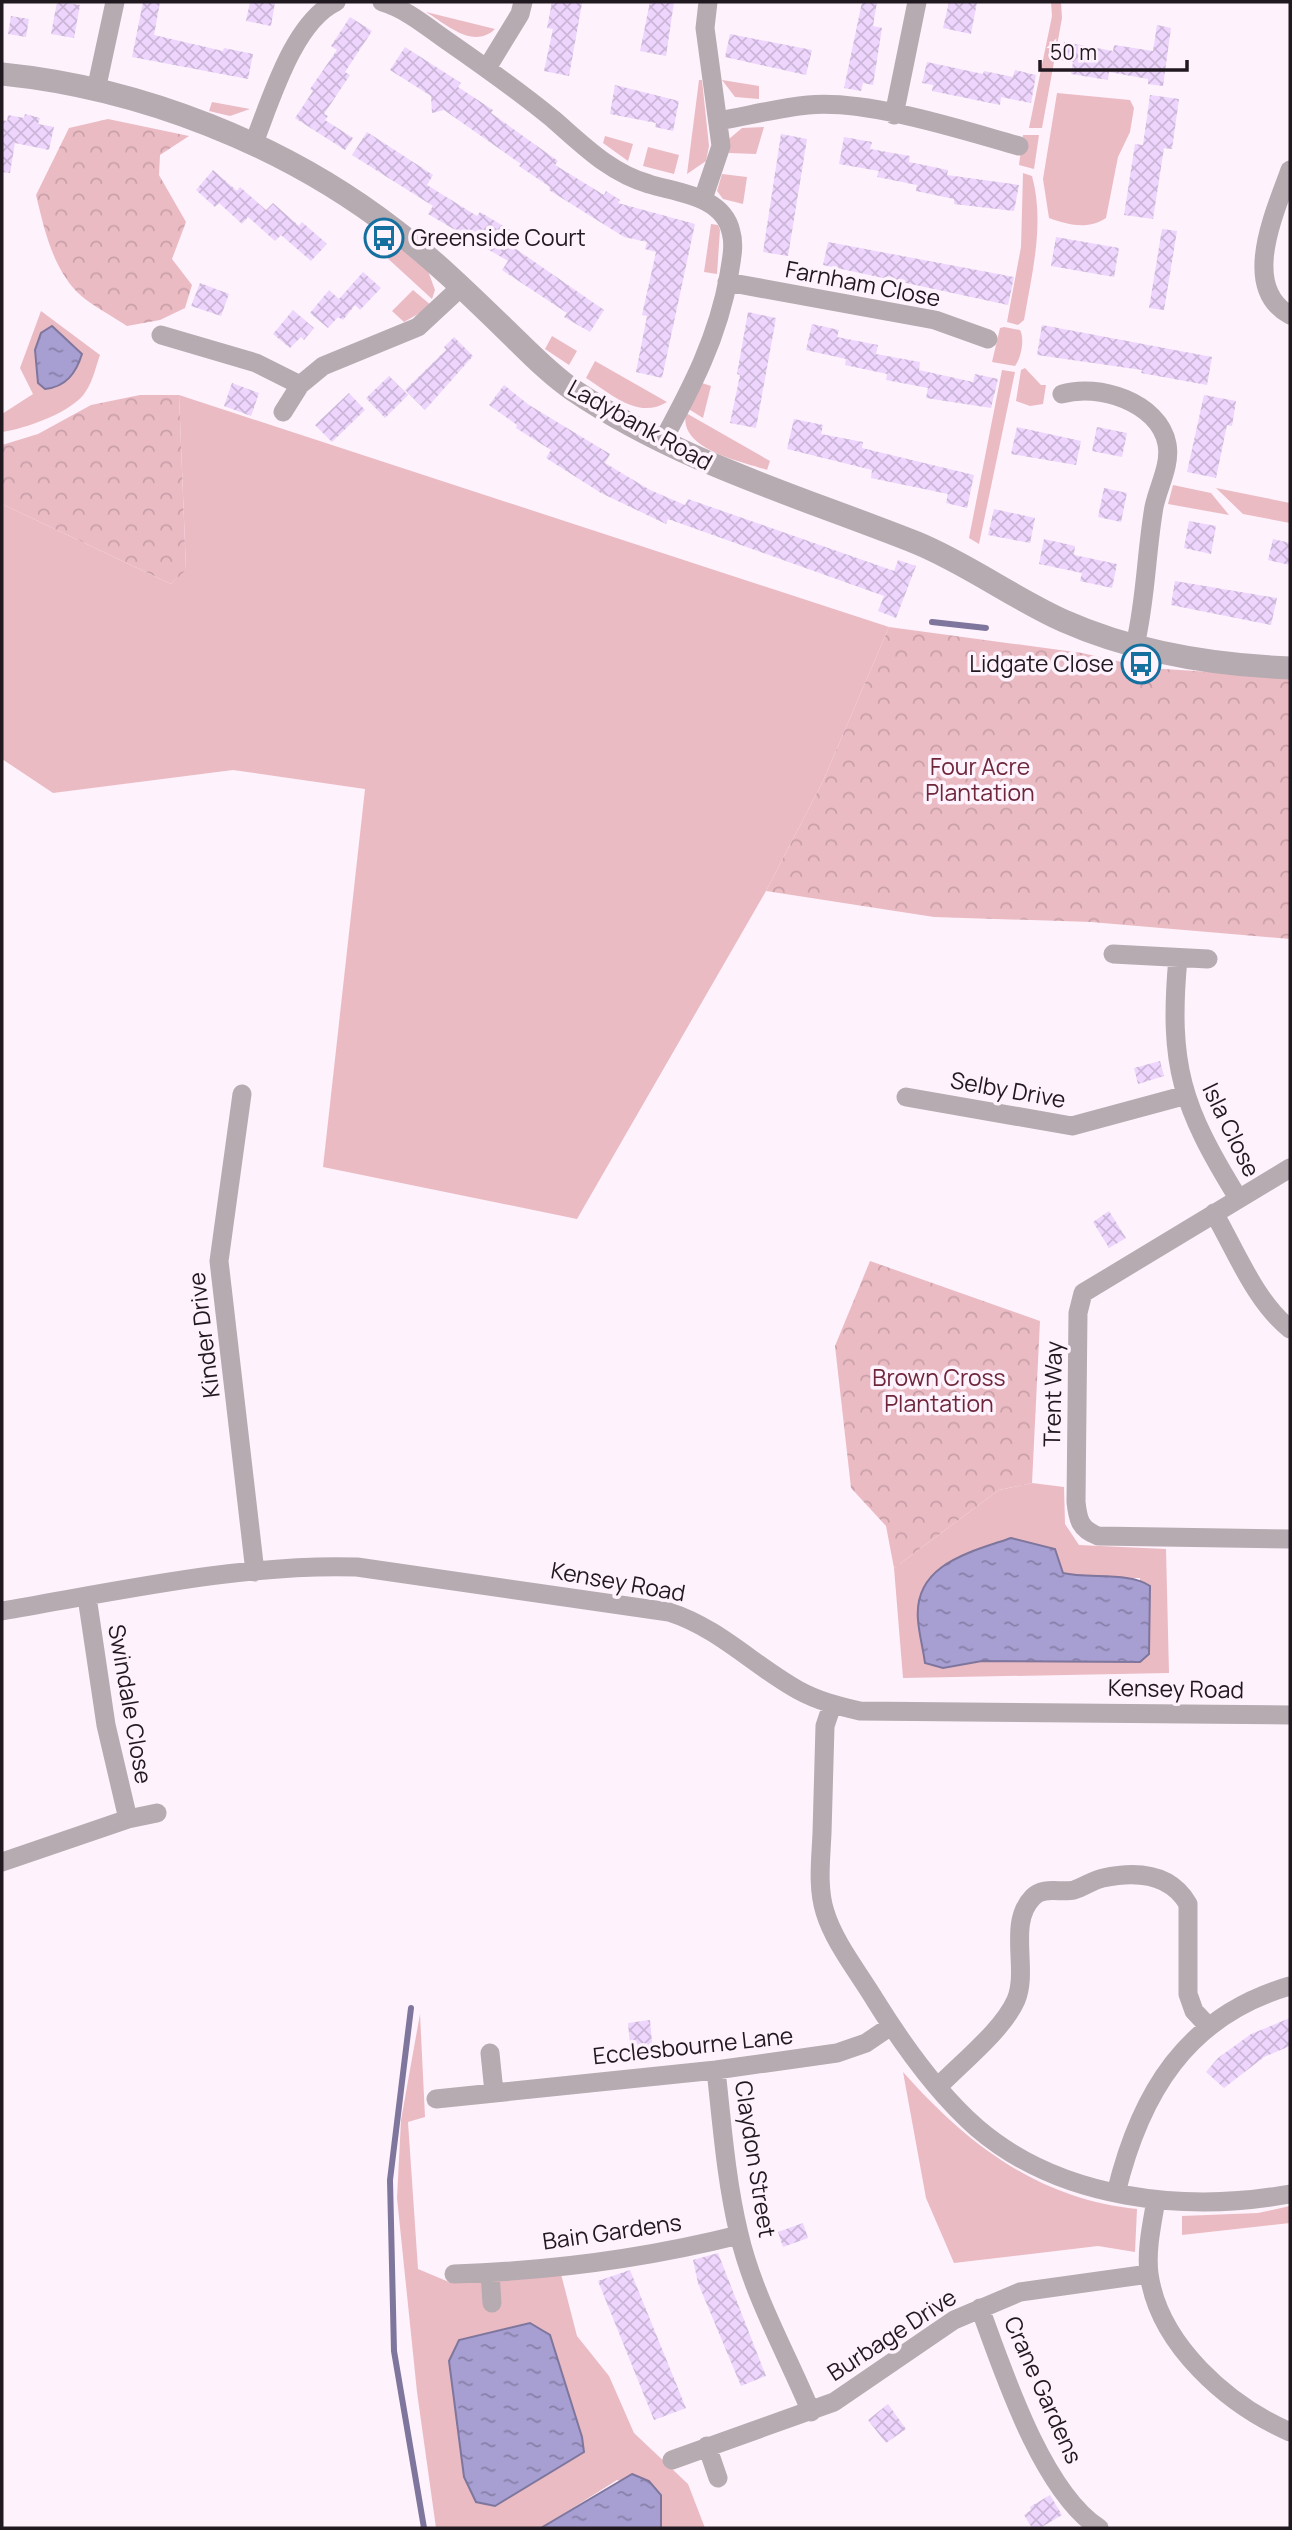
<svg xmlns="http://www.w3.org/2000/svg" width="1292" height="2530" font-family="Manrope,sans-serif">
<defs>
<pattern id="forest-crowns" width="20" height="18" patternUnits="userSpaceOnUse" patternTransform="scale(1.75)"><rect width="20" height="18" fill="#ebbbc4"/><path d="M2 6a3 3 0 1 1 6 0M12 15a3 3 0 1 1 6 0" fill="none" stroke="#c9a0a8"/></pattern>
<pattern id="water-ripples" width="26" height="14" patternUnits="userSpaceOnUse" patternTransform="scale(1.75)"><rect width="26" height="14" fill="#a79ed1"/><path d="M2 4q2-2 4 0t4 0M15 11q2-2 4 0t4 0" fill="none" stroke="#8880a9"/></pattern>
<pattern id="building-cross-hatch" width="8" height="8" patternUnits="userSpaceOnUse" patternTransform="scale(1.75)"><rect width="8" height="8" fill="#edd5fd"/><path d="M0 0l8 8M0 8l8-8" fill="none" stroke="#cbb6d8"/></pattern>
</defs>
<rect width="100%" height="100%" fill="#fef2fc"/>
<path fill="#ebbbc4" fill-rule="evenodd" d="M 1051,2 L 1061,2 L 1062,18 L 1042,128 L 1029,128 L 1052,16 Z
M 426,12 L 495,29 C 473,50 446,24 426,12 Z
M 699,80 L 702,80 L 709,146 L 706,161 L 687,174 Z
M 722,80 L 759,86 L 759,99 L 735,97 Z
M 1057,93 L 1130,100 L 1134,108 L 1130,132 L 1118,157 L 1106,218 C 1089,230 1068,225 1049,218 L 1043,179 Z
M 212,102 L 250,109 L 230,116 L 209,111 Z
M 764,127 L 756,154 L 729,153 L 729,139 L 742,128 Z
M 1023,135 L 1039,135 L 1034,169 L 1019,165 Z
M 605,136 L 633,144 L 628,161 L 603,143 Z
M 648,147 L 679,155 L 674,174 L 643,166 Z
M 1023,173 L 1032,176 C 1045,223 1032,273 1024,320 L 1018,325 L 1007,322 L 1021,247 Z
M 722,174 L 747,177 L 743,204 L 723,199 L 717,191 Z
M 711,224 L 718,225 L 720,230 L 717,274 L 704,272 Z
M 384,231 L 428,271 L 435,290 L 432,299 L 372,244 Z
M 413,290 L 432,306 L 404,322 L 392,311 Z
M 41,311 L 100,355 C 96,366 93,381 86,391 C 74,412 24,429 2,432 L 2,414 L 33,394 L 20,368 Z
M 1004,327 L 1020,330 C 1025,339 1021,358 1015,366 L 992,362 L 1000,328 Z
M 552,336 L 577,351 L 569,365 L 545,349 Z
M 595,361 L 667,402 C 638,420 611,394 586,378 Z
M 1025,368 L 1041,385 L 1046,385 L 1043,404 L 1030,406 L 1016,401 L 1021,370 Z
M 1002,370 L 1015,372 L 979,544 L 969,538 Z
M 699,382 L 711,386 L 703,418 L 687,408 Z
M 179,395 L 889,627 L 823,781 L 766,891 L 577,1219 L 323,1167 L 365,789 L 233,770 L 53,793 L 2,759 L 2,504 L 171,584 L 186,569 Z
M 686,413 L 770,461 L 767,470 C 742,461 678,450 686,413 Z
M 1173,485 L 1211,493 L 1229,515 L 1168,504 Z
M 1216,488 L 1290,503 L 1290,523 L 1243,514 Z
M 1032,1483 L 1064,1487 L 1065,1524 L 1079,1545 L 1166,1549 L 1169,1673 L 903,1678 L 894,1568 L 999,1490 ZM 1063,1573 L 1083,1578 L 1140,1578 L 1140,1662 L 982,1661 L 943,1668 L 922,1637 L 918,1618 Z
M 420,2014 L 425,2117 L 408,2122 L 418,2269 L 449,2282 L 561,2274 L 577,2336 L 609,2376 L 634,2433 L 688,2484 L 705,2528 L 661,2528 L 661,2495 L 617,2480 L 541,2528 L 436,2528 L 417,2392 L 397,2198 L 401,2120 Z
M 903,2072 C 967,2144 1038,2199 1137,2209 L 1135,2252 L 1098,2246 L 954,2263 L 926,2198 Z
M 1290,2206 L 1290,2223 L 1182,2235 L 1182,2216 L 1258,2213 Z"/>
<path fill="url(#forest-crowns)" d="M 108,119 L 189,136 L 160,155 L 159,175 L 186,222 L 172,259 L 192,285 L 185,308 L 160,320 L 127,326 C 111,315 90,305 77,292 C 52,266 44,228 36,195 L 69,128 Z
M 140,395 L 179,395 L 186,570 L 171,584 L 2,504 L 2,445 L 38,434 L 91,405 Z
M 889,627 L 1082,653 L 1148,668 L 1290,677 L 1290,939 L 1091,922 L 934,917 L 766,891 L 823,781 Z
M 870,1261 L 1040,1321 L 1032,1483 L 999,1490 L 894,1568 L 886,1526 L 851,1488 L 835,1346 Z"/>
<path fill="url(#water-ripples)" stroke="#7e769c" stroke-width="2" d="M 52,326 L 82,354 C 76,373 66,387 45,389 L 38,383 L 35,350 L 41,333 Z
M 1011,1538 L 1055,1549 L 1063,1573 C 1089,1579 1130,1572 1150,1586 L 1149,1654 L 1140,1662 L 982,1661 L 943,1668 L 925,1663 C 923,1648 919,1634 918,1620 C 913,1564 971,1552 1011,1538 Z
M 530,2323 L 550,2335 L 582,2437 L 584,2452 L 495,2506 L 476,2502 L 464,2477 L 449,2361 L 459,2340 Z
M 632,2474 L 649,2481 L 661,2495 L 661,2528 L 541,2528 Z"/>
<g fill="none" stroke-linecap="round" stroke-linejoin="round">
<path stroke="#7e769c" stroke-width="6" d="M 932,622 L 986,628
M 411,2008 L 390,2180 L 394,2351 L 424,2528"/>
</g>
<path fill="url(#building-cross-hatch)" d="M 57,2 L 80,5 L 74,38 L 51,34 Z
M 143,2 L 160,2 L 154,35 L 223,51 L 224,48 L 253,54 L 248,79 L 132,57 Z
M 250,2 L 275,2 L 271,26 L 246,21 Z
M 552,2 L 582,3 L 569,76 L 544,71 L 553,29 L 547,28 Z
M 650,2 L 674,2 L 666,56 L 640,51 Z
M 862,2 L 877,2 L 873,26 L 882,28 L 873,85 L 863,83 L 861,91 L 844,88 Z
M 949,2 L 977,2 L 971,34 L 943,28 Z
M 11,16 L 29,19 L 26,37 L 8,34 Z
M 350,17 L 372,31 L 345,72 L 350,75 L 324,114 L 328,116 L 325,120 L 353,138 L 345,150 L 295,118 L 313,91 L 310,89 L 337,50 L 331,46 Z
M 1157,25 L 1171,28 L 1163,86 L 1148,84 L 1148,79 L 1109,72 L 1108,80 L 1071,74 L 1073,62 L 1061,60 L 1064,42 L 1113,51 L 1114,45 L 1153,51 Z
M 730,34 L 812,50 L 806,75 L 725,57 Z
M 405,47 L 461,83 L 458,87 L 493,110 L 491,113 L 558,161 L 555,165 L 604,195 L 606,191 L 620,200 L 618,203 L 695,224 L 662,378 L 636,372 L 647,316 L 642,315 L 656,252 L 645,249 L 647,242 L 624,237 L 549,190 L 550,187 L 519,166 L 521,164 L 444,110 L 432,113 L 431,96 L 390,70 Z
M 927,62 L 983,74 L 984,71 L 1013,77 L 1015,70 L 1036,75 L 1031,103 L 1001,97 L 1000,105 L 932,91 L 933,85 L 922,83 Z
M 615,85 L 679,101 L 673,131 L 655,127 L 656,123 L 610,114 Z
M 1150,95 L 1179,99 L 1172,149 L 1164,148 L 1153,219 L 1124,215 L 1135,144 L 1143,145 Z
M 25,114 L 40,118 L 38,124 L 54,127 L 49,150 L 15,143 L 10,173 L 2,172 L 2,120 L 7,121 L 8,115 L 24,118 Z
M 367,132 L 433,175 L 427,185 L 477,216 L 480,212 L 510,230 L 503,240 L 604,310 L 590,332 L 564,317 L 567,313 L 502,270 L 508,261 L 428,214 L 433,206 L 352,155 Z
M 781,134 L 807,139 L 788,256 L 763,252 Z
M 844,137 L 872,142 L 870,149 L 910,156 L 909,162 L 948,170 L 947,175 L 1019,185 L 1014,211 L 954,204 L 954,199 L 916,191 L 917,185 L 877,177 L 879,171 L 839,164 Z
M 213,170 L 237,191 L 240,187 L 266,210 L 273,203 L 299,226 L 302,222 L 327,244 L 311,261 L 281,235 L 275,241 L 248,217 L 242,224 L 219,203 L 215,207 L 196,190 Z
M 1162,229 L 1177,231 L 1164,310 L 1149,308 Z
M 1056,237 L 1119,248 L 1114,277 L 1051,266 Z
M 828,242 L 1014,277 L 1008,305 L 823,265 Z
M 363,272 L 381,288 L 360,310 L 355,305 L 343,320 L 338,317 L 328,328 L 310,313 L 329,290 L 339,299 Z
M 200,283 L 229,294 L 221,316 L 191,306 Z
M 293,310 L 314,328 L 304,340 L 301,337 L 290,348 L 273,334 Z
M 748,312 L 776,318 L 756,428 L 730,423 L 740,375 L 737,374 Z
M 812,324 L 839,330 L 837,337 L 878,345 L 876,354 L 920,362 L 919,370 L 973,382 L 975,374 L 998,379 L 991,408 L 926,398 L 928,388 L 886,380 L 887,374 L 845,365 L 846,359 L 806,350 Z
M 1042,325 L 1212,357 L 1207,385 L 1141,373 L 1142,370 L 1037,355 Z
M 454,337 L 473,356 L 425,410 L 405,390 L 446,350 L 444,347 Z
M 389,376 L 408,395 L 385,418 L 366,398 Z
M 232,383 L 259,393 L 251,416 L 224,406 Z
M 504,385 L 529,405 L 610,454 L 605,463 L 650,490 L 685,505 L 688,499 L 894,571 L 898,560 L 916,566 L 896,618 L 878,611 L 884,596 L 668,519 L 666,524 L 601,493 L 546,458 L 551,450 L 516,428 L 517,425 L 489,405 Z
M 349,393 L 365,410 L 332,442 L 315,425 Z
M 1204,395 L 1236,401 L 1232,426 L 1227,425 L 1216,478 L 1187,472 Z
M 794,419 L 823,425 L 821,434 L 863,442 L 862,448 L 974,475 L 967,508 L 946,503 L 948,494 L 871,478 L 872,470 L 787,449 Z
M 1017,427 L 1081,441 L 1076,465 L 1011,454 Z
M 1097,427 L 1127,433 L 1122,457 L 1092,451 Z
M 1104,488 L 1127,493 L 1121,522 L 1098,517 Z
M 994,509 L 1035,518 L 1030,543 L 988,535 Z
M 1189,521 L 1216,526 L 1211,554 L 1184,548 Z
M 1044,539 L 1075,546 L 1074,555 L 1117,564 L 1112,588 L 1080,581 L 1082,573 L 1039,564 Z
M 1273,539 L 1290,543 L 1290,565 L 1268,560 Z
M 1175,581 L 1277,598 L 1271,625 L 1171,605 Z
M 1160,1061 L 1164,1076 L 1138,1084 L 1134,1068 Z
M 1109,1211 L 1126,1238 L 1109,1248 L 1093,1222 Z
M 1290,2018 L 1290,2046 L 1264,2057 L 1224,2088 L 1206,2072 L 1218,2058 L 1251,2034 Z
M 650,2020 L 653,2054 L 631,2056 L 628,2023 Z
M 803,2223 L 808,2238 L 783,2247 L 778,2232 Z
M 718,2253 L 766,2376 L 741,2386 L 698,2283 L 693,2260 Z
M 630,2270 L 686,2408 L 654,2420 L 598,2281 Z
M 888,2404 L 906,2429 L 886,2443 L 868,2420 Z
M 1050,2495 L 1062,2515 L 1040,2528 L 1032,2528 L 1024,2515 L 1031,2510 L 1030,2507 Z"/>
<g fill="none" stroke-linecap="round" stroke-linejoin="round">
<path stroke="#b6abb0" stroke-width="19" d="M 382,2 C 406,9 426,26 446,40 C 482,65 519,91 553,119 C 583,145 610,173 649,184 C 678,193 723,196 731,232 C 735,246 731,261 729,275 C 718,337 692,387 662,442
M 487,68 L 520,14 L 523,2
M 96,90 L 115,2
M 894,115 L 917,2
M 718,121 C 747,116 778,108 808,105 C 867,99 962,130 1019,146
M 253,145 C 270,103 293,22 336,2
M 1290,170 C 1276,210 1239,287 1290,315
M 703,199 L 721,146 L 705,28 L 708,2
M 727,282 L 935,320 L 988,339
M 161,335 L 256,363 L 300,385 L 323,366 L 418,327 L 461,287
M 1062,394 C 1098,383 1159,402 1167,444 C 1171,465 1158,487 1154,507 C 1146,553 1146,600 1135,645
M 283,412 L 300,385
M 1113,954 L 1208,959
M 1178,958 C 1168,1066 1182,1107 1238,1198
M 242,1094 L 219,1261 L 255,1572
M 906,1097 L 1072,1126 L 1183,1096
M 1290,1168 L 1083,1293 L 1078,1313 L 1076,1502 C 1078,1520 1080,1529 1098,1536 L 1290,1539
M 1214,1213 C 1236,1251 1255,1301 1290,1329
M 87,1597 L 106,1725 L 128,1819
M 2,1611 C 114,1592 244,1563 357,1567 L 669,1612 C 719,1628 753,1665 798,1690 C 818,1701 838,1706 860,1711 L 1290,1715
M 832,1705 L 825,1726 C 824,1762 823,1797 822,1833 C 821,1858 817,1887 825,1912 C 834,1942 858,1972 875,2000 C 903,2045 937,2093 977,2128 C 1061,2200 1186,2213 1290,2194
M 2,1862 L 128,1819 L 157,1813
M 490,2053 L 494,2092
M 716,2070 C 722,2124 726,2180 739,2234 C 753,2295 787,2354 811,2412
M 938,2087 C 961,2063 1003,2030 1016,2000 C 1029,1969 1007,1923 1033,1897 C 1043,1886 1061,1893 1074,1890 C 1084,1887 1093,1880 1103,1878 C 1136,1871 1170,1873 1188,1904 L 1188,1994 L 1194,2011 L 1209,2027
M 436,2099 L 716,2070 L 837,2053 L 866,2043 L 891,2026
M 1116,2193 C 1140,2094 1186,2016 1290,1986
M 1156,2200 C 1152,2224 1146,2250 1149,2274 C 1159,2345 1228,2405 1290,2432
M 490,2273 L 492,2303
M 454,2274 C 549,2271 647,2258 739,2235
M 980,2308 C 1003,2371 1042,2491 1099,2528
M 707,2446 L 718,2478
M 672,2460 L 834,2402 L 954,2320 L 1020,2292 L 1149,2274"/>
<path stroke="#b6abb0" stroke-width="23" d="M 2,74 C 141,88 284,144 395,230 C 433,259 469,294 503,327 C 526,349 547,372 573,390 C 679,462 799,496 917,543 C 968,564 1013,598 1064,621 C 1134,652 1215,665 1290,668"/>
</g>
<defs>
<symbol id="bus-ring" viewBox="-11 -11 22 22"><circle r="9.5" fill="#fef2fc" stroke="#156f9f" stroke-width="1.5"/><path d="M-5-6H5V4H4V6H2V4H-2V6H-4V4H-5ZM-3.5-4V0h7V-4ZM-3.5 1.2v1.5H-2V1.2ZM2 1.2v1.5H3.5V1.2Z" fill="#156f9f"/></symbol>
</defs>
<g fill-rule="evenodd">
<use href="#bus-ring" x="362" y="216" width="44" height="44"/>
<use href="#bus-ring" x="1119" y="642" width="44" height="44"/>
</g>
<g text-anchor="middle" stroke-width="7" stroke-linejoin="round" paint-order="stroke">
<g font-size="23" fill="#20191f" stroke="#fef2fc" text-anchor="start">
<text x="411" y="246">Greenside Court</text>
<text x="1114" y="672" text-anchor="end">Lidgate Close</text>
</g>
<g font-size="23" fill="#20191f" stroke="#fef2fc">
<text transform="translate(863 284) rotate(11)" y="8">Farnham Close</text>
<text transform="translate(640 425) rotate(29)" y="8">Ladybank Road</text>
<text transform="translate(1008 1090) rotate(10)" y="8">Selby Drive</text>
<text transform="translate(1231 1130) rotate(64)" y="8">Isla Close</text>
<text transform="translate(204 1335) rotate(-97)" y="8">Kinder Drive</text>
<text transform="translate(1053 1394) rotate(-89)" y="8">Trent Way</text>
<text transform="translate(618 1582) rotate(10)" y="8">Kensey Road</text>
<text transform="translate(1176 1689) rotate(1)" y="8">Kensey Road</text>
<text transform="translate(130 1704) rotate(80)" y="8">Swindale Close</text>
<text transform="translate(693 2046) rotate(-6)" y="8">Ecclesbourne Lane</text>
<text transform="translate(755 2159) rotate(81)" y="8">Claydon Street</text>
<text transform="translate(612 2232) rotate(-8)" y="8">Bain Gardens</text>
<text transform="translate(892 2335) rotate(-33)" y="8">Burbage Drive</text>
<text transform="translate(1043 2390) rotate(66)" y="8">Crane Gardens</text>
</g>
<g font-size="23" fill="#6e263a" stroke="#fef2fc">
<text x="980" y="775">Four Acre<tspan x="980" dy="26">Plantation</tspan></text>
<text x="939" y="1386">Brown Cross<tspan x="939" dy="26">Plantation</tspan></text>
</g>
</g>
<rect width="1292" height="2530" fill="none" stroke="#20191f" stroke-width="7"/>
<path d="M1040 60v10h147v-10" fill="none" stroke="#20191f" stroke-width="3.5"/>
<text x="1050" y="60" font-size="21" fill="#20191f" stroke="#fef2fc" stroke-width="5" paint-order="stroke">50 m</text>
</svg>
